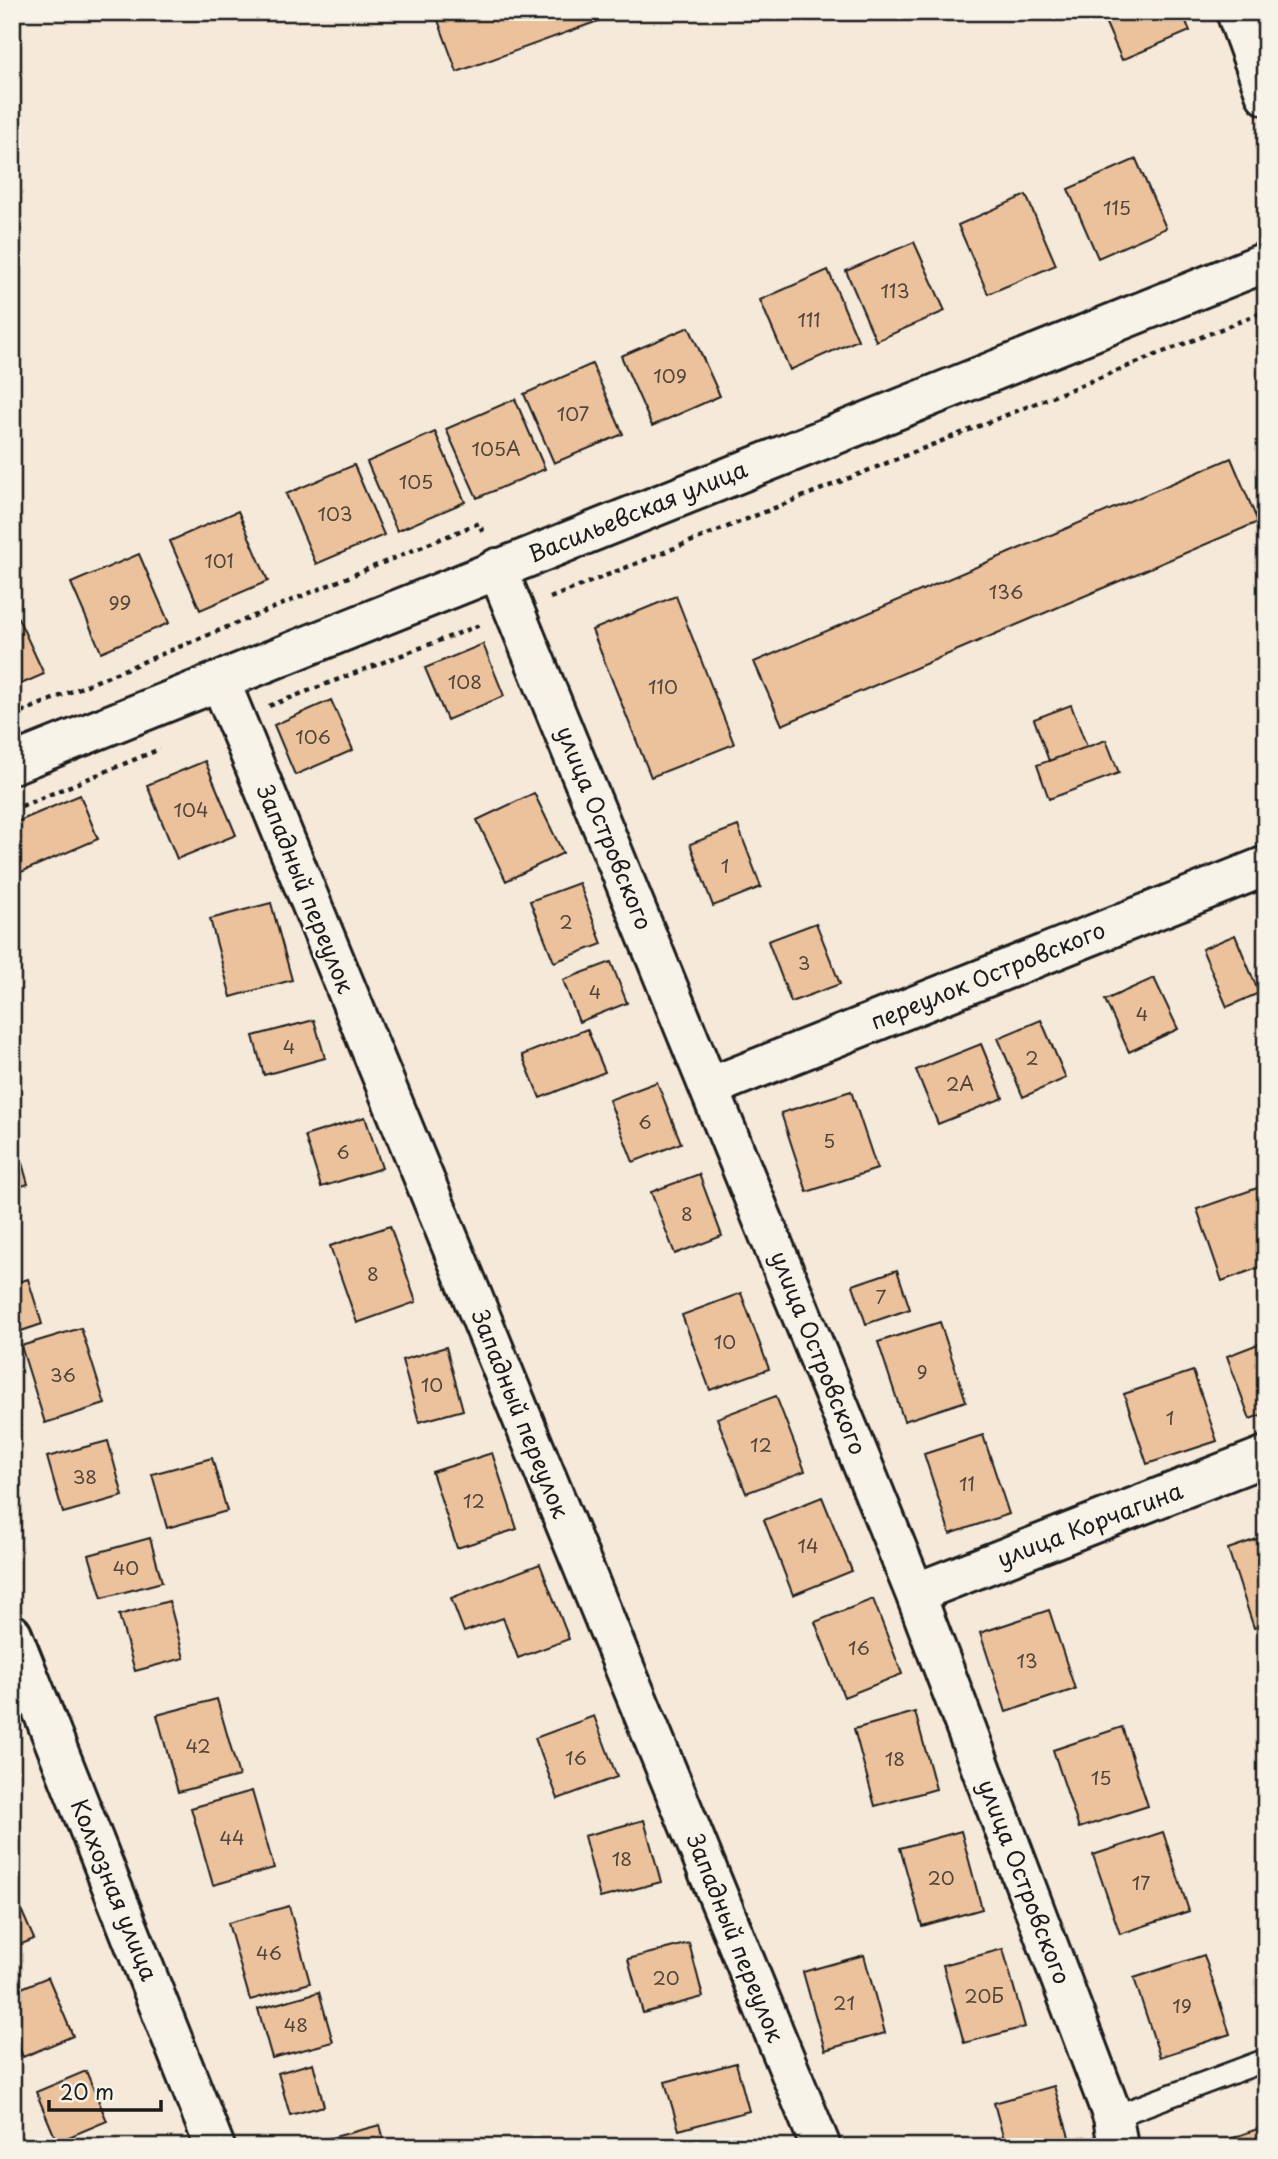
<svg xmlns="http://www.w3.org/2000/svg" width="1278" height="2159" font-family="'Playpen Sans',sans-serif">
<rect width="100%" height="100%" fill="#f5e9d9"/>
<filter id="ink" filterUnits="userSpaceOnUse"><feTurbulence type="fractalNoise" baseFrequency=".0143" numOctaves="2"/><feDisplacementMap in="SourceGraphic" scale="14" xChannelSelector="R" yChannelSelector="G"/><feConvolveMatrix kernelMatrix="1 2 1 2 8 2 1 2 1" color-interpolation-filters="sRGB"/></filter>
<g filter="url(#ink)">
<path fill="#ecc29c" stroke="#1c1c1c" stroke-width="2" d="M 435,12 L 623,12 L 457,72 Z
M 1101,12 L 1182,12 L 1190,31 L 1122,60 Z
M 1136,159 L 1166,228 L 1098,258 L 1068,189 Z
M 1026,195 L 1056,265 L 988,294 L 958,225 Z
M 914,242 L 945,311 L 876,341 L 846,271 Z
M 828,270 L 858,340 L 790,370 L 760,300 Z
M 689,327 L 720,396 L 652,426 L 621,356 Z
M 592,364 L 623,434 L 554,463 L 524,394 Z
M 515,399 L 545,469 L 477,498 L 446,429 Z
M 435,432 L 465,502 L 397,531 L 367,462 Z
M 1231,458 L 1258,522 L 782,725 L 754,662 Z
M 354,465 L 384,535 L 316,564 L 286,494 Z
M 238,511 L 268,581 L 200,610 L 170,541 Z
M 139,554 L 169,623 L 101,652 L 71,583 Z
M 676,596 L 734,744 L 651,777 L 592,630 Z
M 12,605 L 44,674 L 12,688 Z
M 483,644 L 504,696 L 447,720 L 425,668 Z
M 331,700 L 353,750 L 295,775 L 274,725 Z
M 1071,705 L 1087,747 L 1049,761 L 1034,719 Z
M 1106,740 L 1119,773 L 1049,799 L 1037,765 Z
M 205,761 L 236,835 L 177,859 L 147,785 Z
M 534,793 L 563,853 L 506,881 L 477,820 Z
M 80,795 L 98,839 L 12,876 L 12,824 Z
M 738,826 L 761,887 L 713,906 L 690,844 Z
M 579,883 L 602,944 L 554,962 L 530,901 Z
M 271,903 L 292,980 L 231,997 L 210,919 Z
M 816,923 L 840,984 L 791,1002 L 768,941 Z
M 1235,935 L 1259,993 L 1227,1007 L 1202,949 Z
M 611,962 L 627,1003 L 579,1022 L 563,980 Z
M 1154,978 L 1178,1029 L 1129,1052 L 1105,1000 Z
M 314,1020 L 325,1058 L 264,1075 L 253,1036 Z
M 1041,1020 L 1066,1078 L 1023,1097 L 998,1038 Z
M 587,1029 L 605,1072 L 540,1098 L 522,1055 Z
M 981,1044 L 1003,1098 L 938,1124 L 916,1070 Z
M 657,1082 L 681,1143 L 633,1162 L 609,1100 Z
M 851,1091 L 877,1169 L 807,1192 L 781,1113 Z
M 365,1117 L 382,1168 L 321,1187 L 305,1136 Z
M 12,1128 L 28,1184 L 12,1189 Z
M 699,1174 L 722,1236 L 675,1254 L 651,1192 Z
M 1266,1185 L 1266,1265 L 1222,1281 L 1197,1209 Z
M 390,1226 L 416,1302 L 357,1323 L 330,1246 Z
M 897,1270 L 910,1309 L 866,1324 L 853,1285 Z
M 28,1279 L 42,1324 L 12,1334 L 12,1284 Z
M 741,1293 L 769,1369 L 710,1390 L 682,1315 Z
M 940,1322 L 966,1401 L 904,1421 L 878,1342 Z
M 81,1328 L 105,1404 L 45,1423 L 21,1346 Z
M 1266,1341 L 1266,1413 L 1250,1419 L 1227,1356 Z
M 446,1347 L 463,1410 L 419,1422 L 402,1360 Z
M 1193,1371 L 1217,1441 L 1147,1464 L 1124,1394 Z
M 776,1396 L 805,1471 L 746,1493 L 717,1418 Z
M 983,1435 L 1009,1514 L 950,1534 L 924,1454 Z
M 108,1441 L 123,1496 L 63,1513 L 47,1457 Z
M 492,1453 L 517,1529 L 457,1548 L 432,1472 Z
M 212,1458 L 227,1511 L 167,1528 L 152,1474 Z
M 822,1497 L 852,1571 L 793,1595 L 764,1520 Z
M 1266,1536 L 1266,1624 L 1254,1628 L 1228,1549 Z
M 150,1538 L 162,1582 L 102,1598 L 89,1555 Z
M 540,1564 L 569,1639 L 518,1658 L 503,1618 L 464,1632 L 451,1598 Z
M 873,1599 L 902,1674 L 844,1697 L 815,1622 Z
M 169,1601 L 184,1658 L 135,1671 L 119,1615 Z
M 1049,1610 L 1075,1689 L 1006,1712 L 980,1633 Z
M 217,1699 L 239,1776 L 178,1792 L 157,1715 Z
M 915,1712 L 936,1789 L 875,1806 L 854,1729 Z
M 594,1716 L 617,1777 L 558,1799 L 535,1738 Z
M 1122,1727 L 1148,1806 L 1079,1828 L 1053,1750 Z
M 252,1791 L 274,1868 L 213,1885 L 191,1808 Z
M 644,1820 L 661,1882 L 600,1898 L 584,1836 Z
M 961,1831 L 982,1909 L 922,1926 L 900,1848 Z
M 1163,1832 L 1189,1911 L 1120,1934 L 1093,1855 Z
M 12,1889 L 34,1939 L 12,1948 Z
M 289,1906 L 310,1983 L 250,2000 L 228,1923 Z
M 689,1943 L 703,1997 L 643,2013 L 628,1959 Z
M 1003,1949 L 1025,2027 L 964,2043 L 943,1965 Z
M 864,1955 L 885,2033 L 825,2050 L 803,1972 Z
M 1204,1955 L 1230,2034 L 1160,2057 L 1134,1978 Z
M 48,1977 L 73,2036 L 23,2057 L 12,2032 L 12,1992 Z
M 319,1992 L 333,2042 L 272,2058 L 258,2009 Z
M 313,2063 L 324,2106 L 290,2115 L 278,2073 Z
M 736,2063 L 749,2111 L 679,2130 L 665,2082 Z
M 86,2071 L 107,2121 L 57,2142 L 36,2092 Z
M 1054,2086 L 1072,2147 L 1006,2147 L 994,2103 Z
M 380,2125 L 386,2147 L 321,2147 L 319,2141 Z
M 1260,2128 L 1266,2147 L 1207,2147 Z"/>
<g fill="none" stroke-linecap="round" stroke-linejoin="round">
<defs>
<path id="lane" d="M 1113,2117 L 1266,2060"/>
<path id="street" d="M 497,568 L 915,1593 L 1113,2117 L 1118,2147
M 220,681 L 821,2147
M 710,1087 L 1266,866
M 915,1593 L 1266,1456"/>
<path id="secondary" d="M 1236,12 L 1266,95
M 12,764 L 1266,262
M 12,1634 L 215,2147"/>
</defs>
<use href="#lane" stroke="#1c1c1c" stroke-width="26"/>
<use href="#street" stroke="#1c1c1c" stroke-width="44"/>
<use href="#secondary" stroke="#1c1c1c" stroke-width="44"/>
<path stroke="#1c1c1c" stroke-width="4.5" stroke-dasharray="5 5" stroke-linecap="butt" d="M 550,598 L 1266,311
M 269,706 L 480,625
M 12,716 L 479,523 L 484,535
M 12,810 L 160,749"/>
<use href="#lane" stroke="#f7f3e8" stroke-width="21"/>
<use href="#street" stroke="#f7f3e8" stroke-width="38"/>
<use href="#secondary" stroke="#f7f3e8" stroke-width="38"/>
</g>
</g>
<g text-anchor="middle" stroke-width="5" stroke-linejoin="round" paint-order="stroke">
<g font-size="19" fill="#50463c">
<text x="1117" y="215">115</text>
<text x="895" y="298">113</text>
<text x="809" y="327">111</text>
<text x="670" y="383">109</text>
<text x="573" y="421">107</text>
<text x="496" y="456">105А</text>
<text x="416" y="489">105</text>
<text x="335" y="521">103</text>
<text x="219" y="568">101</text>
<text x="1006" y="599">136</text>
<text x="120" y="610">99</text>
<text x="465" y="689">108</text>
<text x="663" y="694">110</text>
<text x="313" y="744">106</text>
<text x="191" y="817">104</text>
<text x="725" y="873">1</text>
<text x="566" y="929">2</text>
<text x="804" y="970">3</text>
<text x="595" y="999">4</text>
<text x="1142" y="1021">4</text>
<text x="289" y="1054">4</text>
<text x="1032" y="1065">2</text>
<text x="960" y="1091">2А</text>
<text x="645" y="1129">6</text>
<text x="829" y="1148">5</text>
<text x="343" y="1159">6</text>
<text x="687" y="1221">8</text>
<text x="373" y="1281">8</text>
<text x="881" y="1304">7</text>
<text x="725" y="1349">10</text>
<text x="922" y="1379">9</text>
<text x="63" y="1382">36</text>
<text x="432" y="1392">10</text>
<text x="1170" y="1425">1</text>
<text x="761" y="1452">12</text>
<text x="85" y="1484">38</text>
<text x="967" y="1491">11</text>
<text x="474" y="1508">12</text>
<text x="808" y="1553">14</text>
<text x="126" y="1575">40</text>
<text x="859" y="1655">16</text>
<text x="1027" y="1668">13</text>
<text x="198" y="1753">42</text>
<text x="576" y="1765">16</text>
<text x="895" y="1766">18</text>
<text x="1101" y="1785">15</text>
<text x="232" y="1845">44</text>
<text x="622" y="1866">18</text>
<text x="941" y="1885">20</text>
<text x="1141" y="1890">17</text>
<text x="269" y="1960">46</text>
<text x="666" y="1985">20</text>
<text x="984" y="2003">20Б</text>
<text x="844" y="2010">21</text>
<text x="1182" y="2013">19</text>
<text x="296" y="2032">48</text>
</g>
<g font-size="23" fill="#1c1c1c" stroke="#f7f3e8">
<text transform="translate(638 512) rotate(-22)" y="8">Васильевская улица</text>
<text transform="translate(604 828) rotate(68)" y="8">улица Островского</text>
<text transform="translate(305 889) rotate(68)" y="8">Западный переулок</text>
<text transform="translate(988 976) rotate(-22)" y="8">переулок Островского</text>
<text transform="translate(818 1353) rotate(68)" y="8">улица Островского</text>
<text transform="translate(520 1414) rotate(68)" y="8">Западный переулок</text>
<text transform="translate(1090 1525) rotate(-21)" y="8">улица Корчагина</text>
<text transform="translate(1024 1882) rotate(69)" y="8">улица Островского</text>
<text transform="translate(114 1890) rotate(68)" y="8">Колхозная улица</text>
<text transform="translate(735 1938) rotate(68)" y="8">Западный переулок</text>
</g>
</g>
<rect width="1278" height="2159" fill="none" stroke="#f7f3e8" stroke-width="42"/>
<rect x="21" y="21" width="1236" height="2117" fill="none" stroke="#1c1c1c" stroke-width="2.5" filter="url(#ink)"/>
<path d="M49 2100v10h112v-10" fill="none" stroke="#1c1c1c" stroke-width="3.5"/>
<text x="60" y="2100" font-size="21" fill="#1c1c1c" stroke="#f7f3e8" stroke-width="5" paint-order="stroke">20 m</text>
</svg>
